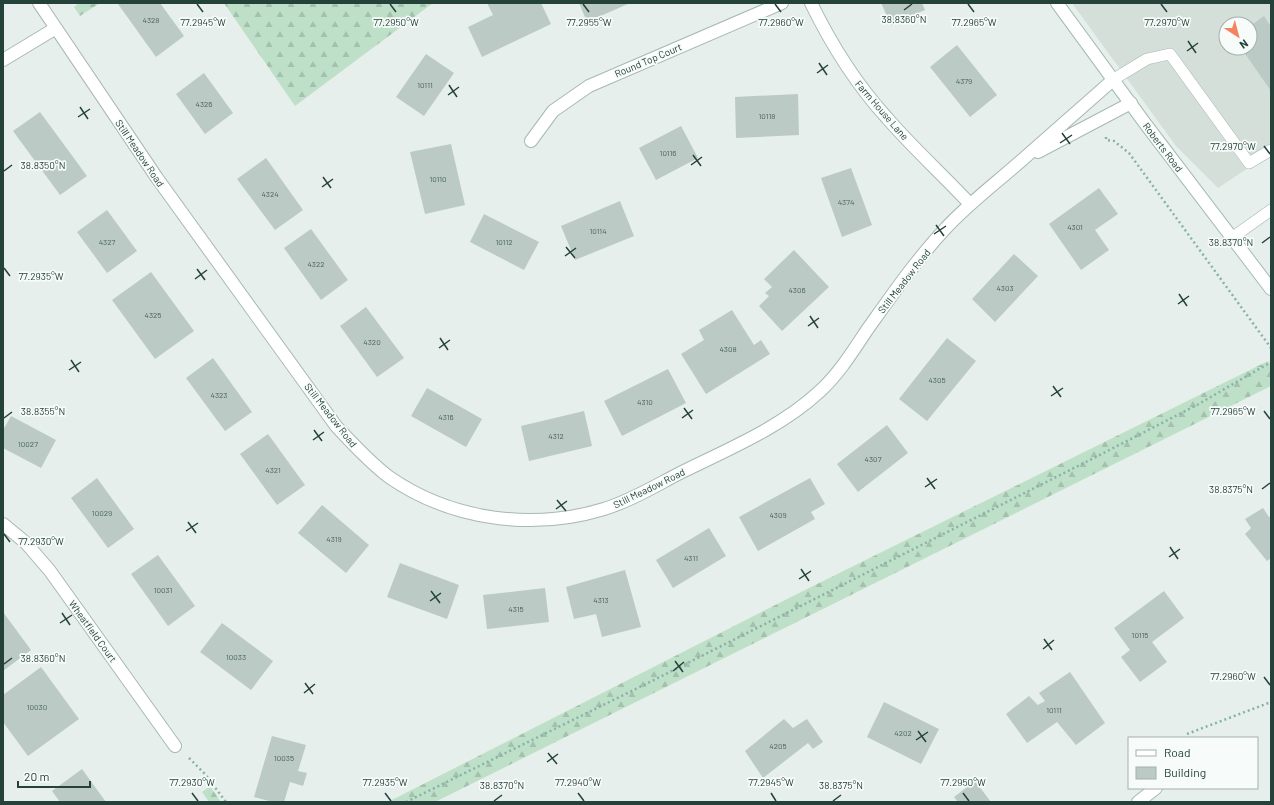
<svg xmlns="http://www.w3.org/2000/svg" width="1274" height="805" font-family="Barlow,sans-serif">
<defs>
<pattern id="forest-firs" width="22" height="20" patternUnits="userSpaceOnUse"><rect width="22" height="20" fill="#bfe0c8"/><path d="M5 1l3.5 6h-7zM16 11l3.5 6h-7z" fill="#a4c1ad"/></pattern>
</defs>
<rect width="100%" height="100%" fill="#e6efeb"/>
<path fill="#d4dfda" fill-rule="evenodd" d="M 1072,3 L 1271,3 L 1271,153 L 1218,188 L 1176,146 ZM 1226,24 L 1250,24 L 1250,48 L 1226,48 Z"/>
<path fill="url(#forest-firs)" d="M 79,3 L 100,3 L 80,16 L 74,7 Z
M 224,3 L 433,3 L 295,106 Z
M 1268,361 L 1271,365 L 1271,386 L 435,802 L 388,802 L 805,590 Z
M 210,786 L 221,802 L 209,802 L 202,792 Z"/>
<path fill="#bbcac4" d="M 119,3 L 160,3 L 184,36 L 156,57 L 118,4 Z
M 487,3 L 541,3 L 551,24 L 482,57 L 468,27 L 493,15 Z
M 579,3 L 630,3 L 587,22 Z
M 881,3 L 922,3 L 925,10 L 891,25 Z
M 1264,16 L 1271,27 L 1271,91 L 1241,48 L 1250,48 L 1250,26 Z
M 957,45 L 997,95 L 970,117 L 930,67 Z
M 426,54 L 454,73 L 424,116 L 396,97 Z
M 204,73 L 233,113 L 205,134 L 176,94 Z
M 798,94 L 799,135 L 736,138 L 735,97 Z
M 40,112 L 87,176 L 60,195 L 13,131 Z
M 681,126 L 698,158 L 656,180 L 639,148 Z
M 451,144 L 465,205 L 425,214 L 410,152 Z
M 266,158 L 303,210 L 275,230 L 237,179 Z
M 851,168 L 872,225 L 842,237 L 821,178 Z
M 1099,188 L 1118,214 L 1095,230 L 1109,250 L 1081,270 L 1049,224 Z
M 620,201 L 634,236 L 575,260 L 561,226 Z
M 107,210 L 137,251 L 107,273 L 77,232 Z
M 484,214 L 539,242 L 524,270 L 470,242 Z
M 311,229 L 348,280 L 321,300 L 284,248 Z
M 794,250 L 829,287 L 782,331 L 759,306 L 769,296 L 765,293 L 772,287 L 764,279 Z
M 1014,254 L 1038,276 L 995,322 L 972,299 Z
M 151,272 L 194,331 L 155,359 L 112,300 Z
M 366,307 L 404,358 L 377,377 L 340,326 Z
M 732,310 L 754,345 L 761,340 L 770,354 L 706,394 L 681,354 L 704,340 L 699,330 Z
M 947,338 L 976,361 L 927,421 L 899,399 Z
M 213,358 L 252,412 L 225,431 L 186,378 Z
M 668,369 L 686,403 L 622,436 L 604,401 Z
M 427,388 L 482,419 L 466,447 L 411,416 Z
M 584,411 L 592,446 L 529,461 L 521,426 Z
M 11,416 L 56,440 L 41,468 L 3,448 L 3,430 Z
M 887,425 L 908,453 L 858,492 L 837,464 Z
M 268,434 L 305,485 L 277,505 L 240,454 Z
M 97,478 L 134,529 L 108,548 L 71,498 Z
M 810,478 L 825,504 L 811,512 L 815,519 L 758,551 L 739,517 Z
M 322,505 L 369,545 L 346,573 L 298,533 Z
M 1263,508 L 1269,517 L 1271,516 L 1271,558 L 1267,561 L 1245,534 L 1251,528 L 1245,519 Z
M 709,528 L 726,556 L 673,588 L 656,560 Z
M 158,555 L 195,606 L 168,626 L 131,574 Z
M 400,563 L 459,585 L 447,619 L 387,597 Z
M 625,570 L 641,627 L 602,637 L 596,614 L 574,619 L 566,587 Z
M 545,588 L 549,622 L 487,629 L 483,595 Z
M 1164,591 L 1184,618 L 1152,642 L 1167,662 L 1140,682 L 1121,657 L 1130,650 L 1114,628 Z
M 3,612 L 31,650 L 3,671 Z
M 222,623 L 273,661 L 251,690 L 200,652 Z
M 41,667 L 79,719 L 28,756 L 3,722 L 3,695 Z
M 1070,672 L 1105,723 L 1076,745 L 1057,722 L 1027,743 L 1006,714 L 1029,696 L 1038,705 L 1045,701 L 1039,693 Z
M 884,702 L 939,729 L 921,764 L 867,737 Z
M 784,719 L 793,728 L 807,719 L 823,742 L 813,749 L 808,743 L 763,778 L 745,751 Z
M 272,736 L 306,745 L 298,771 L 307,773 L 303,786 L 290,782 L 284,802 L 273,802 L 254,797 Z
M 82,769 L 106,802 L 60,802 L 52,791 Z
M 975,781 L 991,802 L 958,802 L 954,797 Z"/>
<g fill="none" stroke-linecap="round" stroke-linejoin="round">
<defs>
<path id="service" d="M 1114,79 L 1147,59 L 1170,54 L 1249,163 L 1271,150
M 1233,237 L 1271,210"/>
<path id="minor" d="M 39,3 L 157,178 L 336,426 C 353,444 369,462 389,477 C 451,520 532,531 604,509 C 633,500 658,484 684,471 C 731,448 781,427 819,392 C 838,375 853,351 867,330 C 892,295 916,260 945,229 C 968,204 996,183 1022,160 C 1053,133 1083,106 1114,79
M 811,3 C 831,44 856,84 887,118 C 913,148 943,175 970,204
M 3,60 L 56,28
M 531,141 L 553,111 L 589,86 L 782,3
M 1038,152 L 1131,103
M 3,524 L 26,543 L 50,571 L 175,746
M 1138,802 L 1156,788"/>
<path id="secondary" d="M 1057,3 L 1144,122 L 1271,289"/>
</defs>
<use href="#service" stroke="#a8b8b2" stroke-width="12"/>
<use href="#minor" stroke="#a8b8b2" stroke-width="14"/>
<use href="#secondary" stroke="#a4bbb3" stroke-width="14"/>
<path stroke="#86b3a5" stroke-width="2.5" stroke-dasharray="2 3" stroke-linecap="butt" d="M 1106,137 L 1106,140 L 1114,141 L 1129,153 L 1271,348
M 1187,734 L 1271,702
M 189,758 L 205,774 L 226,802
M 406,802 L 652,681 L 1086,462 L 1197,405 L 1271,362"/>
<use href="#service" stroke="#fff" stroke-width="11"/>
<use href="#minor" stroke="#fff" stroke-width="12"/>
<use href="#secondary" stroke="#fff" stroke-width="12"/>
</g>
<path fill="none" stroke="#24423a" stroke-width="1.5" d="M 197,4 L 203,12M 390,4 L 396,12M 583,4 L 589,12M 775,4 L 781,12M 968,4 L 974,12M 1161,4 L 1167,12M 904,10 L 912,4M 1188,41 L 1196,53M 1187,51 L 1198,43M 819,63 L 827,75M 817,73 L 828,65M 449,85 L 457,97M 448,95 L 459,87M 80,107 L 88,119M 78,117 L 90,109M 1062,133 L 1070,144M 1060,143 L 1072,135M 1264,146 L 1270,154M 693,155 L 701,166M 691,165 L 702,157M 4,171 L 12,165M 323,177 L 331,188M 322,187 L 333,179M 936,225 L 944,236M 934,234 L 946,226M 1262,243 L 1270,237M 566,247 L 575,258M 565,256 L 576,248M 4,268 L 10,276M 197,269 L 205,280M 195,279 L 207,270M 1179,294 L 1187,306M 1178,304 L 1189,296M 810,316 L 818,328M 808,326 L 819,318M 440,338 L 448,350M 439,348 L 450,340M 71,360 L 79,372M 69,370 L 81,362M 1053,386 L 1061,397M 1051,396 L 1063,388M 684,408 L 692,419M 1264,411 L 1270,419M 4,418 L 12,412M 682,418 L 693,410M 314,430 L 322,441M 313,440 L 324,432M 927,478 L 935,489M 925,487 L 937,479M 1262,489 L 1270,483M 557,500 L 566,511M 556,509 L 567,501M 188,522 L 196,533M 186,531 L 198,523M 4,534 L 10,542M 1170,547 L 1178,559M 1169,557 L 1180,549M 801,569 L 809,581M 799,579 L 811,571M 431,591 L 440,603M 430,601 L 441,593M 62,613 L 70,625M 60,623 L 72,615M 1044,639 L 1052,650M 1043,649 L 1054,640M 675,661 L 683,672M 4,664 L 12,658M 673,671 L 684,662M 1264,677 L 1270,685M 305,683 L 313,694M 304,693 L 315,684M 918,731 L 926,742M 916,740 L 928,732M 548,753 L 557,764M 547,762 L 558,754M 192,793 L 198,801M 385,793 L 391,801M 578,793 L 584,801M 771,793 L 776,801M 963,793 L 969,801M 494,801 L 502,795M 833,801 L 841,795"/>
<g text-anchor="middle" stroke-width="3.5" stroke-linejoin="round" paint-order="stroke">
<g font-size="8" fill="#4a645c">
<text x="151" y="23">4328</text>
<text x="964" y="84">4379</text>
<text x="425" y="88">10111</text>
<text x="204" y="107">4326</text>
<text x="767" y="119">10118</text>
<text x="668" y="156">10116</text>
<text x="438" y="182">10110</text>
<text x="270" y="197">4324</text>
<text x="846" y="205">4374</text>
<text x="1075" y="230">4301</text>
<text x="598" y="234">10114</text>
<text x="107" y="245">4327</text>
<text x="504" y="245">10112</text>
<text x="316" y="267">4322</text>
<text x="1005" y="291">4303</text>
<text x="797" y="293">4306</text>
<text x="153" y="318">4325</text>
<text x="372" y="345">4320</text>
<text x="728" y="352">4308</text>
<text x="937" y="383">4305</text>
<text x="219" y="398">4323</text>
<text x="645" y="405">4310</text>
<text x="446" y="420">4316</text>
<text x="556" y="439">4312</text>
<text x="28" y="447">10027</text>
<text x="873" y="462">4307</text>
<text x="273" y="473">4321</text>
<text x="102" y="516">10029</text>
<text x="778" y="518">4309</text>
<text x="334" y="542">4319</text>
<text x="691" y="561">4311</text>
<text x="163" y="593">10031</text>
<text x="601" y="603">4313</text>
<text x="516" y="612">4315</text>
<text x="1140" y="638">10115</text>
<text x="236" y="660">10033</text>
<text x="37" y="710">10030</text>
<text x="1054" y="713">10111</text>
<text x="903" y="736">4202</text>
<text x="778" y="749">4205</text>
<text x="284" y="761">10035</text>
</g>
<g font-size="10" fill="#24423a" stroke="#f7fbf9">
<text transform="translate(648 60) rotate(-23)" y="4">Round Top Court</text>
<text transform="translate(882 110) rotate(49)" y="4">Farm House Lane</text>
<text transform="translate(1163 147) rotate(53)" y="4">Roberts Road</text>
<text transform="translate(140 153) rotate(56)" y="4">Still Meadow Road</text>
<text transform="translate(904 281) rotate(-52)" y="4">Still Meadow Road</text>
<text transform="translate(331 415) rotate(52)" y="4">Still Meadow Road</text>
<text transform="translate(649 488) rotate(-26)" y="4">Still Meadow Road</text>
<text transform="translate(93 631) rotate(54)" y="4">Wheatfield Court</text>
</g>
</g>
<g font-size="10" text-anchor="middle" fill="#24423a" stroke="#f7fbf9" stroke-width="3.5" stroke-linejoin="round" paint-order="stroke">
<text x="904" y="23">38.8360°N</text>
<text x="203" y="26">77.2945°W</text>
<text x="396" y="26">77.2950°W</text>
<text x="589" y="26">77.2955°W</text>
<text x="781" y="26">77.2960°W</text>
<text x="974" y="26">77.2965°W</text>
<text x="1167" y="26">77.2970°W</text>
<text x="1233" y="150">77.2970°W</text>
<text x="43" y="169">38.8350°N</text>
<text x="1231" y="246">38.8370°N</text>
<text x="41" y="280">77.2935°W</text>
<text x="1233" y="415">77.2965°W</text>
<text x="43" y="415">38.8355°N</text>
<text x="1231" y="493">38.8375°N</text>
<text x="41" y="545">77.2930°W</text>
<text x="43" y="662">38.8360°N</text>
<text x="1233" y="680">77.2960°W</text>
<text x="192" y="786">77.2930°W</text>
<text x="385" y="786">77.2935°W</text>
<text x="578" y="786">77.2940°W</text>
<text x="771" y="786">77.2945°W</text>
<text x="963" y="786">77.2950°W</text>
<text x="502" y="789">38.8370°N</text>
<text x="841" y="789">38.8375°N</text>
</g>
<rect width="1274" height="805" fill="none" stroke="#24423a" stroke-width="8"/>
<rect x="1128" y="737" width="130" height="52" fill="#f7fbf9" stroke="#a3b1ad"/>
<rect x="1136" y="750" width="20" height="6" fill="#ffffff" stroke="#a3b1ad"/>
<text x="1164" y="757" font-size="12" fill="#24423a">Road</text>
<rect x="1136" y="767" width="20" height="12" fill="#bbcac4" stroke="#a3b1ad"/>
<text x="1164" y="777" font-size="12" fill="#24423a">Building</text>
<g transform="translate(1238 36) rotate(144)"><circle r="19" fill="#f7fbf9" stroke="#a3b1ad"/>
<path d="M0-3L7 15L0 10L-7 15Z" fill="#f4845f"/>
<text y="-6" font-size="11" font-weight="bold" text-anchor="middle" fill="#24423a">N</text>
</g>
<path d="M18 781v6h72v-6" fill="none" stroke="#24423a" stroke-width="2"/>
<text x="24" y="781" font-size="12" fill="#24423a" stroke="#f7fbf9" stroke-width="3" paint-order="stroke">20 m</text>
</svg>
